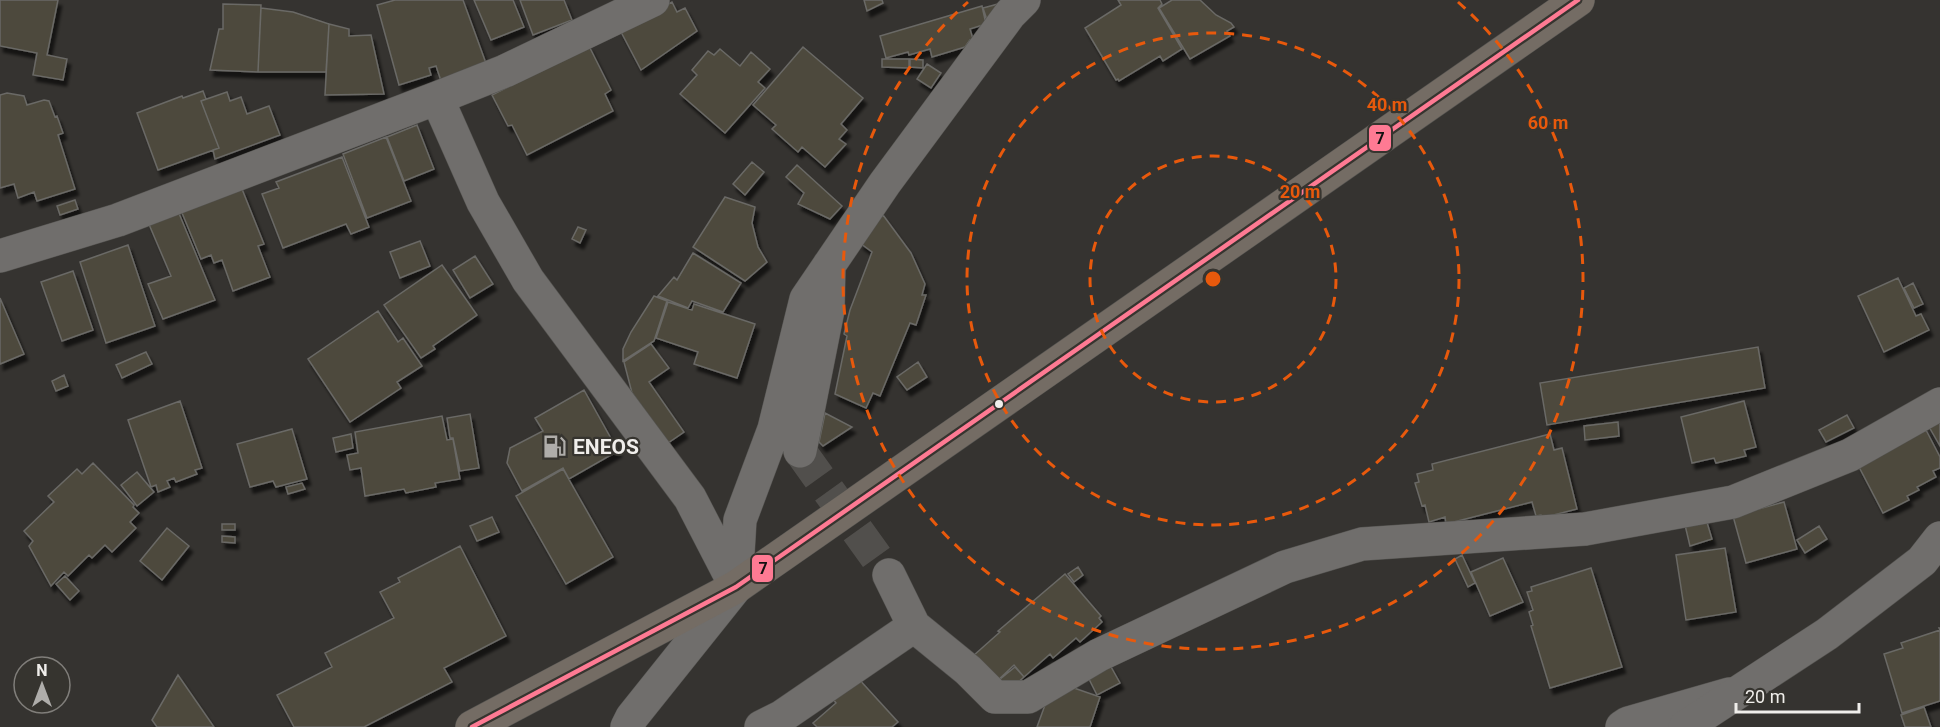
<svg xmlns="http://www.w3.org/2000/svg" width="1940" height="727" font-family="Roboto,sans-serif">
<defs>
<filter id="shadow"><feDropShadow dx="3.5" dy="6" stdDeviation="1.5" flood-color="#0009"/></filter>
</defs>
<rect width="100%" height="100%" fill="#353330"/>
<path fill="#4d4a3c" stroke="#6a6966" stroke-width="1.5" filter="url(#shadow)" d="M 0,0 L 58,0 L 47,55 L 67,59 L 63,80 L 33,75 L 37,53 L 0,46 Z
M 395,0 L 463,0 L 487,66 L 441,81 L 436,66 L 429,68 L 431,75 L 399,85 L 377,5 Z
M 474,0 L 513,0 L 524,27 L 491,40 Z
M 520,0 L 564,0 L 572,20 L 533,35 Z
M 864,0 L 882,0 L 883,3 L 867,11 Z
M 1118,0 L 1160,0 L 1162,4 L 1158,8 L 1182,49 L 1163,61 L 1160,56 L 1119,81 L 1118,79 L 1116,80 L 1085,28 L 1121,5 Z
M 1172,0 L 1200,0 L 1216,15 L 1231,23 L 1234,27 L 1227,31 L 1230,36 L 1190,59 L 1159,8 Z
M 672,2 L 677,12 L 685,8 L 697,31 L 641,70 L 620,30 Z
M 223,4 L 261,5 L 258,72 L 210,70 L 219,29 L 223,29 Z
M 998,4 L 988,23 L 983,8 Z
M 982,6 L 986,24 L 970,29 L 973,39 L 970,40 L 965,47 L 932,57 L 930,49 L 909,55 L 908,52 L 886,58 L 880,36 Z
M 261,8 L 293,12 L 329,24 L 326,72 L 258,72 Z
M 329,24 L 349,29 L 349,36 L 371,35 L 384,94 L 325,95 Z
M 589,46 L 611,90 L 605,94 L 613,111 L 527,155 L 512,125 L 508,126 L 492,95 Z
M 803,47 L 863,98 L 841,124 L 847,130 L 839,139 L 846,144 L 825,167 L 802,147 L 798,152 L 772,129 L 776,125 L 753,105 Z
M 720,49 L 740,66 L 751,52 L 770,69 L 758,82 L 765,88 L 725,133 L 680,94 L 697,75 L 692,70 L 708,51 L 714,55 Z
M 882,59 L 909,59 L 909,68 L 882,67 Z
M 910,59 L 923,60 L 923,68 L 910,67 Z
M 927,64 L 941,73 L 931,88 L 917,79 Z
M 203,91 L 206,99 L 201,101 L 219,148 L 158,170 L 137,113 L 182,96 L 183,98 Z
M 227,92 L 230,101 L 241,97 L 247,114 L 269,106 L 280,135 L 215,159 L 213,150 L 219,148 L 201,101 Z
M 7,93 L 24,96 L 27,105 L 44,100 L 49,101 L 55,117 L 57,116 L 63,133 L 58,135 L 75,189 L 37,201 L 34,192 L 18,198 L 14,184 L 0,188 L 0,95 Z
M 417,125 L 434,169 L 404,181 L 387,137 Z
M 386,137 L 411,201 L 367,218 L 343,154 Z
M 342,157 L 369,227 L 351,234 L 346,224 L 283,248 L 262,194 L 279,188 L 276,182 Z
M 752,162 L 764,172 L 745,195 L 733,184 Z
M 797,165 L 842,206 L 830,219 L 798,204 L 804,193 L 786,177 Z
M 242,189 L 264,244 L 258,246 L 270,277 L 233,291 L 222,260 L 214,263 L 211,255 L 201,259 L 180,208 Z
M 725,197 L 755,207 L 752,223 L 758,247 L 767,262 L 745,281 L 693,247 Z
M 75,200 L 78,209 L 60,215 L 57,206 Z
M 178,211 L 215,300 L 163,319 L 148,284 L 171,276 L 148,222 Z
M 883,215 L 911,253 L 925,284 L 922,295 L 926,295 L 916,325 L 910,323 L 880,396 L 873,393 L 866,408 L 835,394 L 847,336 L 844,334 L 850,310 L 872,252 L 860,243 Z
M 578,227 L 586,230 L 580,243 L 572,239 Z
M 420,241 L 430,266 L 400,278 L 390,252 Z
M 128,245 L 155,326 L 106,343 L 80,262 Z
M 693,253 L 741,283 L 723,312 L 692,301 L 688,308 L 658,296 L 674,277 L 677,280 Z
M 475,256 L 493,284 L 470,298 L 453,270 Z
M 442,265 L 477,315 L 433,346 L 435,349 L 421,358 L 384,305 Z
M 73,271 L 93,330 L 62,341 L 41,282 Z
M 1898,278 L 1916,316 L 1921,314 L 1929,330 L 1884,352 L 1858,296 Z
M 1913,283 L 1923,304 L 1914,308 L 1904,288 Z
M 654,296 L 667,301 L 654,341 L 623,361 L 623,349 L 631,332 Z
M 0,298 L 24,354 L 0,364 Z
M 668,302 L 692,310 L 694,304 L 755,324 L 737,378 L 694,364 L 698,352 L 656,338 Z
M 378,311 L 398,342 L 403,338 L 422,366 L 397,382 L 401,388 L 350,422 L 308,359 Z
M 651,344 L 669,368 L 649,382 L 684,432 L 668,443 L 632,393 L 624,362 Z
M 1758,347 L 1765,388 L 1547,425 L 1540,383 Z
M 146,352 L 152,364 L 122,378 L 116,365 Z
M 918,362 L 927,377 L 907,390 L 897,377 Z
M 64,375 L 68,386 L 56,391 L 52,381 Z
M 584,390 L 618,451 L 569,479 L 563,468 L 522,491 L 507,463 L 510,448 L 543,431 L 535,418 Z
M 180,401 L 202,468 L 195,470 L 197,474 L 176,482 L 174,478 L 167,481 L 170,487 L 158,492 L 156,485 L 151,487 L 128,420 Z
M 1744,401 L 1756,447 L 1744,450 L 1746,456 L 1716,463 L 1714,458 L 1692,463 L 1681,417 Z
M 825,413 L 852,427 L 823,446 L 819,442 Z
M 470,414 L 479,468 L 460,471 L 453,438 L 450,438 L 447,418 Z
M 1847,415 L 1854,428 L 1826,442 L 1819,430 Z
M 442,416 L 447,440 L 453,439 L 460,479 L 435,483 L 436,487 L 406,493 L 404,489 L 365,496 L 361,468 L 350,470 L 347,455 L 358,453 L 355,432 Z
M 1940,418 L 1940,446 L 1928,425 Z
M 1618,422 L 1619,436 L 1585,440 L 1584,426 Z
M 292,429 L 307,479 L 276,487 L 273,481 L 250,487 L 237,444 Z
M 1926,430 L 1940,457 L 1940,468 L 1933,471 L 1936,477 L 1917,487 L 1919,490 L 1907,496 L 1909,500 L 1883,513 L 1858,465 Z
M 351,434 L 353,448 L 336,452 L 333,438 Z
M 1550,434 L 1554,450 L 1562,448 L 1577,509 L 1542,518 L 1541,515 L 1536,516 L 1532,502 L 1446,524 L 1445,517 L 1429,522 L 1425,505 L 1422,506 L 1415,483 L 1419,482 L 1417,474 L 1433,470 L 1432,464 Z
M 93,463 L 134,505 L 133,507 L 139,513 L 130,522 L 136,528 L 112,552 L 105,545 L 92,558 L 89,555 L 68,576 L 64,572 L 51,586 L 29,546 L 33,541 L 24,531 L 54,502 L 48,496 L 77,469 L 82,474 Z
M 563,469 L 613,557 L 566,584 L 516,496 Z
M 137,472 L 154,492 L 137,506 L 121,485 Z
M 302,483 L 305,489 L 288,494 L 286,487 Z
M 1784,502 L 1797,549 L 1746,563 L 1733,516 Z
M 492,517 L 499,532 L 477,541 L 470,526 Z
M 1706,519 L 1712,539 L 1690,546 L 1685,525 Z
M 222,524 L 235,524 L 235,530 L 222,530 Z
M 1819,526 L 1827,539 L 1805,553 L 1797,540 Z
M 167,528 L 189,546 L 162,580 L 140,561 Z
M 222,536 L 235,537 L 235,543 L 222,542 Z
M 460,546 L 506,636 L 444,668 L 452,682 L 364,727 L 294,727 L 277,695 L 332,667 L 325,653 L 394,618 L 380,592 L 400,582 L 398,578 Z
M 1725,548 L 1736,612 L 1686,620 L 1676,555 Z
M 1462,555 L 1475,583 L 1468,587 L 1455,559 Z
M 1503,558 L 1523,602 L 1490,616 L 1471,572 Z
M 1078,567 L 1083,575 L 1074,582 L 1068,574 Z
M 1591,568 L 1622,667 L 1550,688 L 1531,626 L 1533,625 L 1529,612 L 1533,610 L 1527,592 L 1532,591 L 1531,587 Z
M 1065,574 L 1101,616 L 1099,618 L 1102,622 L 1080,642 L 1076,638 L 1053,658 L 1050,654 L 1024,677 L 1014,665 L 996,682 L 973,656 L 1000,632 L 998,631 Z
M 65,576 L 79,591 L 70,600 L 56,584 Z
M 1939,628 L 1940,628 L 1940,701 L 1902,713 L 1884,654 L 1903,648 L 1901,643 L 1940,630 Z
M 1110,665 L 1120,683 L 1097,695 L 1088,677 Z
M 1015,667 L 1024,677 L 1015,685 L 999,680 Z
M 178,675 L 214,727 L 157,727 L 152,720 Z
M 857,677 L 898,722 L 892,727 L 817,727 L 813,723 L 836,703 L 833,699 Z
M 1071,687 L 1100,697 L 1090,727 L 1037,727 L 1045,705 Z
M 1924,707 L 1931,727 L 1905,727 L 1901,715 Z"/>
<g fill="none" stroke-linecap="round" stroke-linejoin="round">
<path stroke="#514f4c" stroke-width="33" stroke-dasharray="33 16" stroke-linecap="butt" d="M 800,451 L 889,575"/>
<defs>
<path id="minor" d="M 437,98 L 483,202 L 528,280 L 690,498 L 736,587
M 0,256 L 118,220 L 437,98 L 505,71 L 653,0
M 800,451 L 828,310 L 829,265
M 889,575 L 914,626
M 736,587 L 740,520 L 774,429 L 806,299 L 885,183 L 1010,14 L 1024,0
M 761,727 L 781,717 L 914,626 L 968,670 L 995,697 L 1028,697 L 1099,655 L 1285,567 L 1362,544 L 1585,529 L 1733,502 L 1850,455 L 1940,404
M 1622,727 L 1628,723 L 1729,694"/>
<path id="tertiary" d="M 627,727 L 632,717 L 736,587
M 1685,727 L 1827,634 L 1922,561 L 1940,538"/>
<path id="trunk" d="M 472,727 L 736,587 L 1578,0"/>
</defs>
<use href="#minor" stroke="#53524f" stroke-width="34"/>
<use href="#tertiary" stroke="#53524f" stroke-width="34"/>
<use href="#trunk" stroke="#53524f" stroke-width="34"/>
<use href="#minor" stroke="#706e6c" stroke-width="33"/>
<use href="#tertiary" stroke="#706e6c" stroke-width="33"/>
<use href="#trunk" stroke="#746c64" stroke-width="33"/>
<defs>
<path id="bus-1" d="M 472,727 L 736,587 L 1578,0"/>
</defs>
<use href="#bus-1" stroke="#36342f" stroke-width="9"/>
<use href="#bus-1" stroke="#fe7a93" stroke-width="4.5"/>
</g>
<g fill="none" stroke="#e8590c" stroke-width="3" stroke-dasharray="10 8">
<circle cx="1213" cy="279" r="123"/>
<circle cx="1213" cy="279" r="246"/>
<path d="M1458 2A370 370 0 1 1 968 2"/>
</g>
<defs>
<symbol id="fuel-bare" viewBox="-9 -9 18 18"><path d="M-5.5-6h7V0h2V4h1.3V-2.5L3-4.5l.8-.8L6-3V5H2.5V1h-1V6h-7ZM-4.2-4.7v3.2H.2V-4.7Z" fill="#afadaa" stroke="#36342f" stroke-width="2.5" paint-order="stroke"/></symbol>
</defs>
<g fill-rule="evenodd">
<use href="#fuel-bare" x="538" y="430" width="33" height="33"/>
</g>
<circle fill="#f0eeeb" stroke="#36342f" stroke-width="2" cx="999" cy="404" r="5"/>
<g text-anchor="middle" stroke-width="4.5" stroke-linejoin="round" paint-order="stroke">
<g font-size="21" font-weight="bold" fill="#f0eeeb" stroke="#36342f" text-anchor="start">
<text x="573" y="454">ENEOS</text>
</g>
</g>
<circle cx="1213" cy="279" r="9" fill="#e8590c" stroke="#36342f" stroke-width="3"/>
<g font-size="18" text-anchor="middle" font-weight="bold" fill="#e8590c" stroke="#36342f" stroke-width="4.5" stroke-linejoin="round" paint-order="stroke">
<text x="1387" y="111">40 m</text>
<text x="1548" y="129">60 m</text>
<text x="1300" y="198">20 m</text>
</g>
<g stroke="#36342f" stroke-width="2">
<rect x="1368" y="124" width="24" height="28" rx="6" fill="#fe7a93"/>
<rect x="751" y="554" width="23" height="29" rx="6" fill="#fe7a93"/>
</g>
<g font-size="16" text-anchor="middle" font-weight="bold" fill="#111">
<text x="1380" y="144">7</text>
<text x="763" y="574">7</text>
</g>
<g transform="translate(42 685)"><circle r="28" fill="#36342f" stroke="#807e7a" stroke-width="1.5"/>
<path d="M0-4.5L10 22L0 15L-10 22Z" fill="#afadaa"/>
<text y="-9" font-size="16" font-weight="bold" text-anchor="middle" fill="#f0eeeb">N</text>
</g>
<path d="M1736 703v9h123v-9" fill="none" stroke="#f0eeeb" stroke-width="3"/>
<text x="1745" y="703" font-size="18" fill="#f0eeeb" stroke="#36342f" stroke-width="4.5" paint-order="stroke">20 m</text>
</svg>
